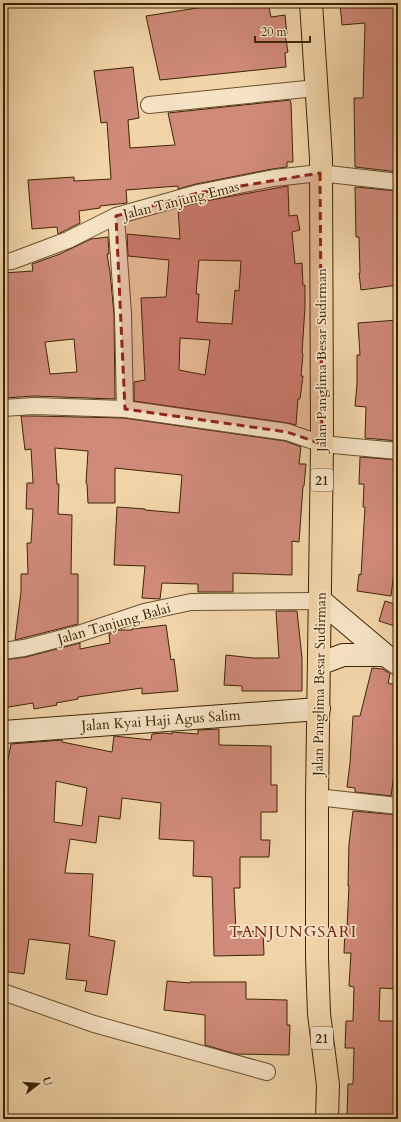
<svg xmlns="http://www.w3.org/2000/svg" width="401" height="1122" font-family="Cardo,serif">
<rect width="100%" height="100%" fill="#f1d4a8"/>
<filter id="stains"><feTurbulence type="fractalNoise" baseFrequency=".005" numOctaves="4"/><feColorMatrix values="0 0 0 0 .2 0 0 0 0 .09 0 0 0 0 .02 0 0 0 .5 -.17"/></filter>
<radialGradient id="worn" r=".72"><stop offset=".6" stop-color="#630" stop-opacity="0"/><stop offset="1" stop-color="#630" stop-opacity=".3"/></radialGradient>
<path fill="#d08a7a" stroke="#3d2503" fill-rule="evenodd" d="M 229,3 L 268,3 L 271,17 L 285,15 L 287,34 L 285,34 L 288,52 L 285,53 L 286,67 L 160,80 L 146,16 Z
M 340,3 L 398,3 L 398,172 L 355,167 L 354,98 L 363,98 L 365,23 L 342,25 Z
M 133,67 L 139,118 L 128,120 L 130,148 L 175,145 L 168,113 L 290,100 L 291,103 L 293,162 L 287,162 L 287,167 L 272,169 L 196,184 L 178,189 L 178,186 L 126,190 L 127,203 L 100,206 L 100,208 L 79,211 L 80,223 L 58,234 L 57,227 L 32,229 L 28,180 L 74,177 L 74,181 L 111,179 L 107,122 L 101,123 L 94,71 Z
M 288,186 L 289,216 L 297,215 L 300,230 L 292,232 L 295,264 L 302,263 L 303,285 L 305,285 L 305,307 L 302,353 L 303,354 L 301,376 L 303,376 L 300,399 L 298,399 L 296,425 L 288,423 L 134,401 L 134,382 L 145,380 L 141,298 L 166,297 L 169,260 L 128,256 L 127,234 L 180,239 L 178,208 L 200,202 ZM 199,260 L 241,261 L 239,291 L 235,290 L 232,324 L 197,322 L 199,294 L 196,294 ZM 180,338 L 210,340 L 205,375 L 179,370 Z
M 355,187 L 398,191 L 398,285 L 361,290 L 359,273 L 360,273 L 359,237 L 356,237 Z
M 108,237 L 109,254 L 107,254 L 110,272 L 114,314 L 115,399 L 34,396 L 4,398 L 3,273 L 33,271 L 32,264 L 60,254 L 91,239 ZM 74,339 L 77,372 L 50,374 L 45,342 Z
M 398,320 L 398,441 L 365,438 L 366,407 L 355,406 L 357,384 L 357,355 L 360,355 L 358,323 Z
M 21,416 L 34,416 L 124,418 L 285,441 L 301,447 L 299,464 L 306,464 L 304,486 L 303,486 L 299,542 L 292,541 L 292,575 L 233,573 L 233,592 L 198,592 L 198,584 L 162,583 L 160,599 L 142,598 L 145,566 L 114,565 L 117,507 L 145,509 L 145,510 L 179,513 L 182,475 L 115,468 L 115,503 L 88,503 L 87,484 L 86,483 L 88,451 L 55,448 L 57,484 L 59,484 L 58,514 L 72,515 L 71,574 L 78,574 L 78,624 L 15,640 L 21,592 L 21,574 L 28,574 L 27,543 L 31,543 L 33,509 L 26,509 L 27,483 L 33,483 L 31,449 L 25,450 Z
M 360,457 L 398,460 L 398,572 L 394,572 L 391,596 L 357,591 L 359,574 L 361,575 L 365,507 L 363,507 L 364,484 L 359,484 Z
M 385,601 L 398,605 L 398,627 L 379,621 Z
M 276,611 L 297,611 L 302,658 L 302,691 L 242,691 L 242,686 L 224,685 L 226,655 L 253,658 L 279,658 Z
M 166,625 L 171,660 L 174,659 L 178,691 L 142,694 L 142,688 L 78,697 L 78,699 L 56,703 L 57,705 L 34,709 L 33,703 L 3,708 L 3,660 L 26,657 L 80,643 L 80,649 L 110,643 L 109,634 L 119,630 L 132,630 L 132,629 Z
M 372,668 L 383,669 L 390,674 L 388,683 L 398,686 L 398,768 L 395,768 L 391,796 L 355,792 L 355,788 L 347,787 L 350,763 L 353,716 L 360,716 Z
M 219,729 L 219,745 L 271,746 L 271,785 L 277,785 L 277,812 L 261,812 L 261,840 L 270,840 L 269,857 L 240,857 L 240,888 L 234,888 L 236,932 L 263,931 L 264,955 L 214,956 L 212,877 L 193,876 L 194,841 L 159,839 L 161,803 L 122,798 L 120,819 L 99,816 L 96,843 L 70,839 L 65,873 L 93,874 L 89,936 L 115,941 L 107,995 L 85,991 L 87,981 L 66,979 L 70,944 L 29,939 L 24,974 L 3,971 L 3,784 L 11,744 L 62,740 L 62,742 L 112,752 L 114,736 L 151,740 L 152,734 L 163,733 L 172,734 L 172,732 L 198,734 L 198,730 ZM 56,781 L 87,788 L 82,826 L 54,822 Z
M 353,811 L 398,815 L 398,989 L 380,988 L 379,1021 L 398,1021 L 396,1087 L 398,1087 L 398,1117 L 347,1115 L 348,1084 L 353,1084 L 354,1048 L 345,1048 L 346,1021 L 353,1021 L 354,987 L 349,986 L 351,953 L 344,953 L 345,928 L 347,928 L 349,886 L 348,886 L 349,844 Z
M 167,981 L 190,983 L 190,982 L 246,982 L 246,999 L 287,1000 L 287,1025 L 290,1025 L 289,1055 L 236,1054 L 205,1045 L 205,1015 L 164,1010 Z"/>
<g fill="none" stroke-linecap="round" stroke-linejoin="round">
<defs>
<path id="street" d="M 149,105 L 316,88
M 116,216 L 123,314 L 125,409
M 3,262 L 12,261 L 68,240 L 116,216 L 198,193 L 274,178 L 320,173 L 398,182
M 3,408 L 34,406 L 125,409 L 287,432 L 322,444 L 398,451
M 3,651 L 24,648 L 78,634 L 144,612 L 191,602 L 321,601
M 317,797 L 398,806
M 3,992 L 94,1024 L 267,1072"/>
<path id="secondary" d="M 321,601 L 385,655 L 398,664
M 319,664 L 343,655 L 385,655
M 3,732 L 319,709"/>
<path id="highway" d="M 311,3 L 321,158 L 322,444 L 317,797 L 317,957 L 319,1014 L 328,1085 L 327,1119"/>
</defs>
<use href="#street" stroke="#6a512c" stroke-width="18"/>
<use href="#secondary" stroke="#3d2503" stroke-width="24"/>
<use href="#highway" stroke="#3d2503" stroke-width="24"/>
<use href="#street" stroke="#f6e3c6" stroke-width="16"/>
<use href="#secondary" stroke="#f6e3c6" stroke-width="22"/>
<use href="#highway" stroke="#f1d4a8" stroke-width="22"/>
</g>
<path fill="#8f2418" fill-opacity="0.2" stroke="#8f2418" stroke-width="3" stroke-dasharray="8 5" stroke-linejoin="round" d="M 320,173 L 322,444 L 287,432 L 125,409 L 116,216 L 198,193 Z"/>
<g text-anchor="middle" stroke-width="3.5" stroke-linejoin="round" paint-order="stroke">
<g fill="#f6e3c6" stroke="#745e3e" stroke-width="1">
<rect x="311" y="469" width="22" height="22" rx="3"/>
<rect x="311" y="1027" width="22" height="22" rx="3"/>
</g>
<g font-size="13" font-weight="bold" fill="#3d2503">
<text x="322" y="485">21</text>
<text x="322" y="1043">21</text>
</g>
<g font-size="14" fill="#3d2503" stroke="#f6e3c6">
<text transform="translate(181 200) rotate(-14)" y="5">Jalan Tanjung Emas</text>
<text transform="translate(321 360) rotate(-90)" y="5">Jalan Panglima Besar Sudirman</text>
<text transform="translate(114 623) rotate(-16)" y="5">Jalan Tanjung Balai</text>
<text transform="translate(319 684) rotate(-89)" y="5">Jalan Panglima Besar Sudirman</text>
<text transform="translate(161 720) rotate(-4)" y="5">Jalan Kyai Haji Agus Salim</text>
</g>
<g font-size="16" letter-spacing="1" fill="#7a1f14" stroke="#f6e3c6">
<text x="293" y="937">TANJUNGSARI</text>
</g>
</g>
<rect width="401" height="1122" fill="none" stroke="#f1d4a8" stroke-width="16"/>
<rect x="4" y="4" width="393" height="1114" fill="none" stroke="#3d2503" stroke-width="2"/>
<rect x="8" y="8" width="385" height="1106" fill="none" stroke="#3d2503"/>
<g transform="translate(38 1084) rotate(73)" stroke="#f6e3c6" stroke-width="3" paint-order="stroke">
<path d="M0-3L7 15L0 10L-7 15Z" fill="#3d2503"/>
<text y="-6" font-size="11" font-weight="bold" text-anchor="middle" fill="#3d2503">U</text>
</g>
<path d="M255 36v6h55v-6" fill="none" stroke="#3d2503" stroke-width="2"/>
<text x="261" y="36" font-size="12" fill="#3d2503" stroke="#f6e3c6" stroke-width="3" paint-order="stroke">20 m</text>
<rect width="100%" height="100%" filter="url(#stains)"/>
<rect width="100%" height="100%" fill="url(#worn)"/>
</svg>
